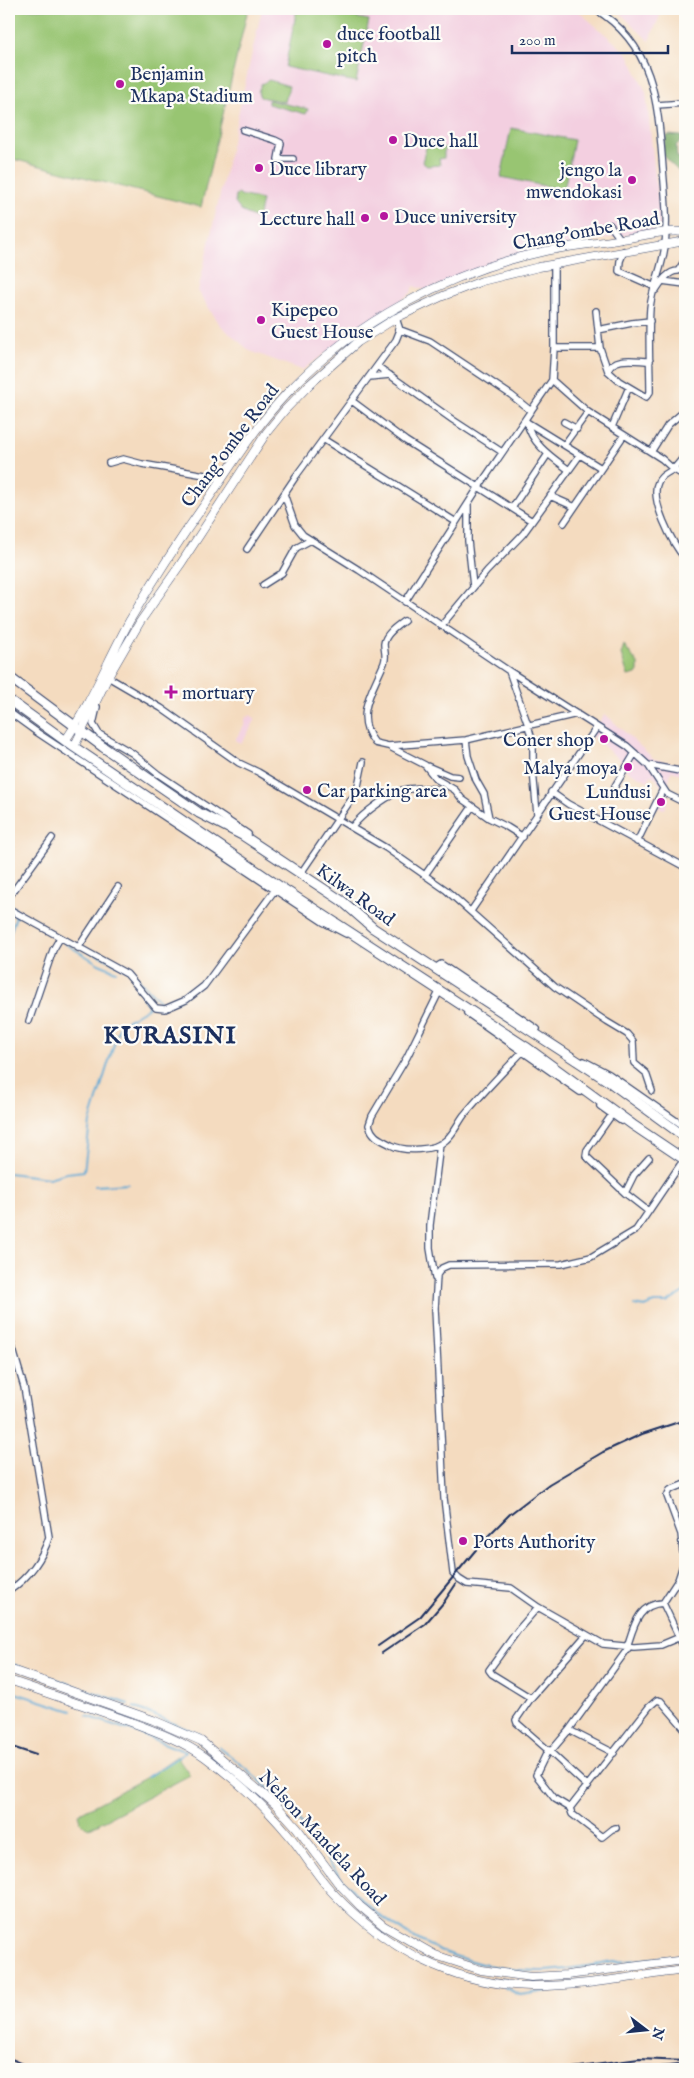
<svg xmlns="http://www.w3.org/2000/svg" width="694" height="2078" font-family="'IM FELL English',serif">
<rect width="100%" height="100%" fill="#fdfcf7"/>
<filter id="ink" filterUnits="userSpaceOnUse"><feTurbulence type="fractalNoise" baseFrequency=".02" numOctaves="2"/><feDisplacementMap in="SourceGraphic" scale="10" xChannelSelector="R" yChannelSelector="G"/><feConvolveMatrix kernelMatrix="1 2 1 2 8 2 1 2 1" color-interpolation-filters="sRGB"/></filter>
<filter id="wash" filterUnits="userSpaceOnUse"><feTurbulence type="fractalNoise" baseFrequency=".0096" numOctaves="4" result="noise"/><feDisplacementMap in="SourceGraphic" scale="20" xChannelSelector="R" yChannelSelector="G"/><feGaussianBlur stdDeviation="1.12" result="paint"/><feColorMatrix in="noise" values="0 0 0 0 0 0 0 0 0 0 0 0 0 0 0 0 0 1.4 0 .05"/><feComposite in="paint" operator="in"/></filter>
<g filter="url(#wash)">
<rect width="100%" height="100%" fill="#f4dbbf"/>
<path fill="#f3cfe0" d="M 262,9 L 576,9 L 628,54 L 646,92 L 661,229 L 556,247 L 425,290 L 413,286 L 411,293 L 302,370 L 250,351 L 220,325 L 198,291 Z
M 616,9 L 663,9 L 649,41 Z
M 605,714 L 654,759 L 685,766 L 685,775 L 671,771 L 667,791 L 669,794 L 665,809 L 654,807 L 663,789 L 655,777 L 651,775 L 648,781 L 624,769 L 625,764 L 590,735 Z
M 250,715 L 256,719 L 241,744 L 235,740 L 244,725 L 246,716 L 248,718 Z"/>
<path fill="#cfbdcf" d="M 649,2063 L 685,2065 L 685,2069 L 603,2069 Z"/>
<path fill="#98c572" stroke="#5a7a68" d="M 9,9 L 248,9 L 201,207 L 9,158 Z
M 297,9 L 312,9 L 369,20 L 356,82 L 285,67 Z
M 269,80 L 289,86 L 285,102 L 260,97 L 258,92 L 261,84 Z
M 268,100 L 308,109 L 306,114 L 268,104 Z
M 511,128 L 574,140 L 564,190 L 501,177 Z
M 427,144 L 446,148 L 444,152 L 444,158 L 439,159 L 440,165 L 427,166 L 422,162 Z
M 236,194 L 262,200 L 258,219 L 241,211 L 235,203 Z
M 624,645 L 638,664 L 638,671 L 636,674 L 628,676 L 621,654 Z
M 177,1756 L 190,1775 L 88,1829 L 80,1821 L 78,1814 L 147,1777 Z"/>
<path fill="#7aaa64" stroke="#4a6c61" d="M 668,135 L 681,136 L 682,139 L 676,146 L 677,157 L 685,159 L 685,179 C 674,162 654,160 668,135 Z"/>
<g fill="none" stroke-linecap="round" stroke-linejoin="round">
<path stroke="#5aa7d3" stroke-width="2" d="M 9,904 L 19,912
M 9,912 L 18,917
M 9,937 L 16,916
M 66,944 L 99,964 L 116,971
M 87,949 L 132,972 L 163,1005 L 179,1000
M 9,1173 L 49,1178 L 66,1173 L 84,1171 L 90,1122 L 120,1025 L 149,1007 L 142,996
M 95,1186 L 128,1184
M 634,1305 L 645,1307 L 654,1303 L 667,1303 L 685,1291
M 9,1663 L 128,1704
M 9,1691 L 72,1711
M 134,1707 L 199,1734
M 87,1716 L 138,1733 L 186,1752
M 219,1747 C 251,1771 282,1798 306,1830 C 319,1847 330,1866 345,1882 C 393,1937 465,1970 539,1971 C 564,1971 589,1965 614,1962 C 638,1960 661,1958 685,1955
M 147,1777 L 186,1752
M 504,1987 L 520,1995 L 561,1989"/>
</g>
</g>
<g filter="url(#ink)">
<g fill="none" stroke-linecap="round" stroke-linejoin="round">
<defs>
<path id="minor" d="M 595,9 C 656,46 658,106 663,169 C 665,194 668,220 665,245 C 663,267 652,287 650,308 C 648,336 650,364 650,392 L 646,397 L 619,381 L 608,371 L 600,348 L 596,311
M 657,105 L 685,103
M 243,130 L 275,140 L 281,143 L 278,159 L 293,159
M 610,225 L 621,240
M 624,251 L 620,261 L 619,271 L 655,287
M 662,281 L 685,284
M 656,290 C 661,282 668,271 678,271 L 685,260
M 398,329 L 430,341 L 511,395 L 531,411
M 598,330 L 632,323 L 650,321
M 554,348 L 600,348
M 377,366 L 453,420 L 502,452
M 608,371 C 614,355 636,361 650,361
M 369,377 L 390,375
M 552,380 L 588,412 L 662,459 L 673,469 L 685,476
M 352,401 L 406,441 L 532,521
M 525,421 L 601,468
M 527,422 C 531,444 553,458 569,470
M 564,422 L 577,429
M 612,427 L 629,387
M 323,439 L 456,522
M 564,445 L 588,412
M 651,452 L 668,425 L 682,413 L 685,404
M 685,455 C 681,460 677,466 672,470 C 666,474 661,475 658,482 C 649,499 673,545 685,558
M 109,463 L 123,459 L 142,464 L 222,478
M 284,494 L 295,525 L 303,535 L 359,570 L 509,671 L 627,746 L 648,765 L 667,794 L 685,803
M 550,496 L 575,507
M 468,506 L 468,541 L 473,586
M 512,508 L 548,454
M 564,523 L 624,435
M 247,549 L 296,476 L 396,340 L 400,330 L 396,318
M 263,585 L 282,573 L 296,548 L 311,540
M 405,602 L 478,488 L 552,380 L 554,348 L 554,264
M 404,621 C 397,626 385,634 384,644 C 384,651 387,656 384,663 C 373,690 353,716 375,743 L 388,746 L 466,740 L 577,714
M 441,626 L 487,571 L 523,534 L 580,455
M 509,671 L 528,725 L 533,744 L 533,771 L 537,814
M 108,677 L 161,708 L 239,763 L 258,772 L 386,848 L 446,890 L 555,987 L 607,1022 L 627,1034 L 633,1041 L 634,1063 L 646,1073 L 652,1091
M 97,707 L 93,724 L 99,734 L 132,753 L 158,774 L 248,834
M 9,712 L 38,733 L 323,922 L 346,934
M 466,740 L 468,756 L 476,780 L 484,794 L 489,818 L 507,827 L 523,837
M 390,747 L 425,765 L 436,779 L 455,790 L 462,799 L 489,818
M 648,765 L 685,772
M 427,766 L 450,776 L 459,777
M 615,786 L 635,753
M 551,792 L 568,804 L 685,867
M 352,827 C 362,814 391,792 407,789 C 416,788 427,788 435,789
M 637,842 L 663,789
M 303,870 L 357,791 L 363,762
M 425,875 L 472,807
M 9,897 L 52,838
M 9,909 L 127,974 L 156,1008 L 165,1009 L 186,1000 L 204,986 L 277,887
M 471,911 L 597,727
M 78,948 L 118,887
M 435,968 L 441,964 L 537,1029
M 440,990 L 407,1057 L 372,1116 L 369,1125 C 373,1138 381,1139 391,1145 C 404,1152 435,1151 446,1140 C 454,1133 458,1123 464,1115 C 483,1092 504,1071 525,1049
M 467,1013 L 580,1092
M 29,1021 L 53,950 L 60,938
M 584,1061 L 609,1074 L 685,1127
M 600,1106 L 621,1121
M 613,1113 L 587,1150 L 586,1156 L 625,1193 L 648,1211
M 625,1193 L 634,1175 L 649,1158
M 435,1278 L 430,1248 L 430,1225 L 440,1144
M 9,1336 L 24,1387 L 49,1537 C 42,1560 29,1577 9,1591
M 685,1484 L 670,1490 L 667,1496 L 681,1534 L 684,1562 L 678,1580 L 663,1603 L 685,1650
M 586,1635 L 531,1698 L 516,1720 L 517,1723 L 548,1750 L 552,1750 L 569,1730 L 629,1647
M 680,1637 L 661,1645 L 634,1647 L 603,1644 L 538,1607 L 511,1588 L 467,1584 L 459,1579 L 453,1573 L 444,1498 L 435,1308 L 437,1275 L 442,1268 L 449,1265 L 561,1264 L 591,1257 L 636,1230 L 680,1165 L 685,1161
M 627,1647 C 634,1626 638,1604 663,1603
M 531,1698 L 492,1674 L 489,1670 L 518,1630 L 538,1607
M 569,1730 L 614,1753
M 588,1787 L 548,1750 L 536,1775 L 555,1799 L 570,1808 L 649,1707 L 657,1700 L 661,1701 L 685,1729
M 570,1808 L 572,1814 L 602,1837 L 612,1829 L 616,1828"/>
<path id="major" d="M 65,741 C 91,703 108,660 130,620 C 154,579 180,539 207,501 C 233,463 257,424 289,391 C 354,322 449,272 541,252 C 568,246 595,244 622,239 C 644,236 663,230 685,232
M 74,747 L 108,677 L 140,622 L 180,565 L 267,432 L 284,411 L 310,384 L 358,342 L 396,318 L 443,296 L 482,281 L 539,267 L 685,241
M 9,1669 L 153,1720 L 201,1741 L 276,1805 L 297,1828 L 338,1883 L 360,1906 L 384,1926 L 435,1955 L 481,1970 L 531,1977 L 567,1975 L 685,1960
M 9,1680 C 46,1693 83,1705 120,1718 C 149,1729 180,1739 205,1757 C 235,1779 264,1805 288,1834 C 304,1853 316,1875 333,1893 C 385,1948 453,1985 530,1986 C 581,1987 634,1976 685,1970"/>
<path id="highway" d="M 9,677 L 103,747 L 199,813 L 242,835 L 342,901 L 373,928 L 611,1083 L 685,1137
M 9,700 L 74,747 L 279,886 L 526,1047 L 633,1125 L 685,1160"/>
</defs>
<use href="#minor" stroke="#3c496d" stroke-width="8"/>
<use href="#major" stroke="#3c496d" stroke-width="9"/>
<use href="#highway" stroke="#3c496d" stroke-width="11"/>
<use href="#minor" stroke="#fff" stroke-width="5.5"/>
<use href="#major" stroke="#fff" stroke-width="8"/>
<use href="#highway" stroke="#fff" stroke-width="9"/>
<path stroke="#1b2f5e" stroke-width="2" d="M 378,1646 L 420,1617 L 484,1540 L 510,1514 L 549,1484 L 603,1452 L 642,1434 L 685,1420
M 382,1653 L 425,1624 L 444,1602 L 456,1584
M 9,1746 L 36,1755
M 9,2058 L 35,2069
M 565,2069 L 639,2059 L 685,2061
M 642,2069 L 678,2065"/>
</g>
</g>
<g fill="#b5179e" stroke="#fdfcf7" stroke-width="2">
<circle cx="327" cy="44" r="5"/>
<circle cx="120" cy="84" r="5"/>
<circle cx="393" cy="140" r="5"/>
<circle cx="259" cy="168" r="5"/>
<circle cx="632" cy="180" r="5"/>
<circle cx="384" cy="216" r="5"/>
<circle cx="365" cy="218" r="5"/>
<circle cx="261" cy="320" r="5"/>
<path d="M168.5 684.5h5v5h5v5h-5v5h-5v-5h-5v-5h5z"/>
<circle cx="604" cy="739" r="5"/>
<circle cx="628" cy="767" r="5"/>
<circle cx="307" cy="790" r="5"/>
<circle cx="661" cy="802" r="5"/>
<circle cx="463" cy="1541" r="5"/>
</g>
<g text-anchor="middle" stroke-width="4.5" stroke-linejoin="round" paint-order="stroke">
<g font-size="19" fill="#1b2f5e" stroke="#fdfcf7" text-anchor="start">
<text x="337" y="40">duce football<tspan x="337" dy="22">pitch</tspan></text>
<text x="130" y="80">Benjamin<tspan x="130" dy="22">Mkapa Stadium</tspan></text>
<text x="403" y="147">Duce hall</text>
<text x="269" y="175">Duce library</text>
<text x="622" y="176" text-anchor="end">jengo la<tspan x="622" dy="22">mwendokasi</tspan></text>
<text x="394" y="223">Duce university</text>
<text x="355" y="225" text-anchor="end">Lecture hall</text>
<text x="271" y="316">Kipepeo<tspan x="271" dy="22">Guest House</tspan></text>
<text x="182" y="699">mortuary</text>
<text x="594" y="746" text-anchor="end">Coner shop</text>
<text x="618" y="774" text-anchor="end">Malya moya</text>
<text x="317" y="797">Car parking area</text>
<text x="651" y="798" text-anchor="end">Lundusi<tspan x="651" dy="22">Guest House</tspan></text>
<text x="473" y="1548">Ports Authority</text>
</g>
<g font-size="19" fill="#1b2f5e" stroke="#fdfcf7">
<text transform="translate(586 230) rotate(-10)" y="7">Chang'ombe Road</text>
<text transform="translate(229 445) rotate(-53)" y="7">Chang'ombe Road</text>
<text transform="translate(356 894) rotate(36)" y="7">Kilwa Road</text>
<text transform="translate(323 1837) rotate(47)" y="7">Nelson Mandela Road</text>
</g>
<g font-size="24" font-weight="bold" letter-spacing="1" fill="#1b2f5e" stroke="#fdfcf7">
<text x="170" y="1043">KURASINI</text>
</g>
</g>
<rect width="694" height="2078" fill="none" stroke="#fdfcf7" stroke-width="30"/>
<g transform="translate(646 2030) rotate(106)" stroke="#fdfcf7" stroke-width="4" paint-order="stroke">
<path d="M0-4L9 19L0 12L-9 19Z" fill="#1b2f5e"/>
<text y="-8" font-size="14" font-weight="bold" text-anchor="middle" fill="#1b2f5e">N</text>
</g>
<path d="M512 45v8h156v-8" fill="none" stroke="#1b2f5e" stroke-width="2.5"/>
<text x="519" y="45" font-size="15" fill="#1b2f5e" stroke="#fdfcf7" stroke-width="4" paint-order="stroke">200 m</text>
</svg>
